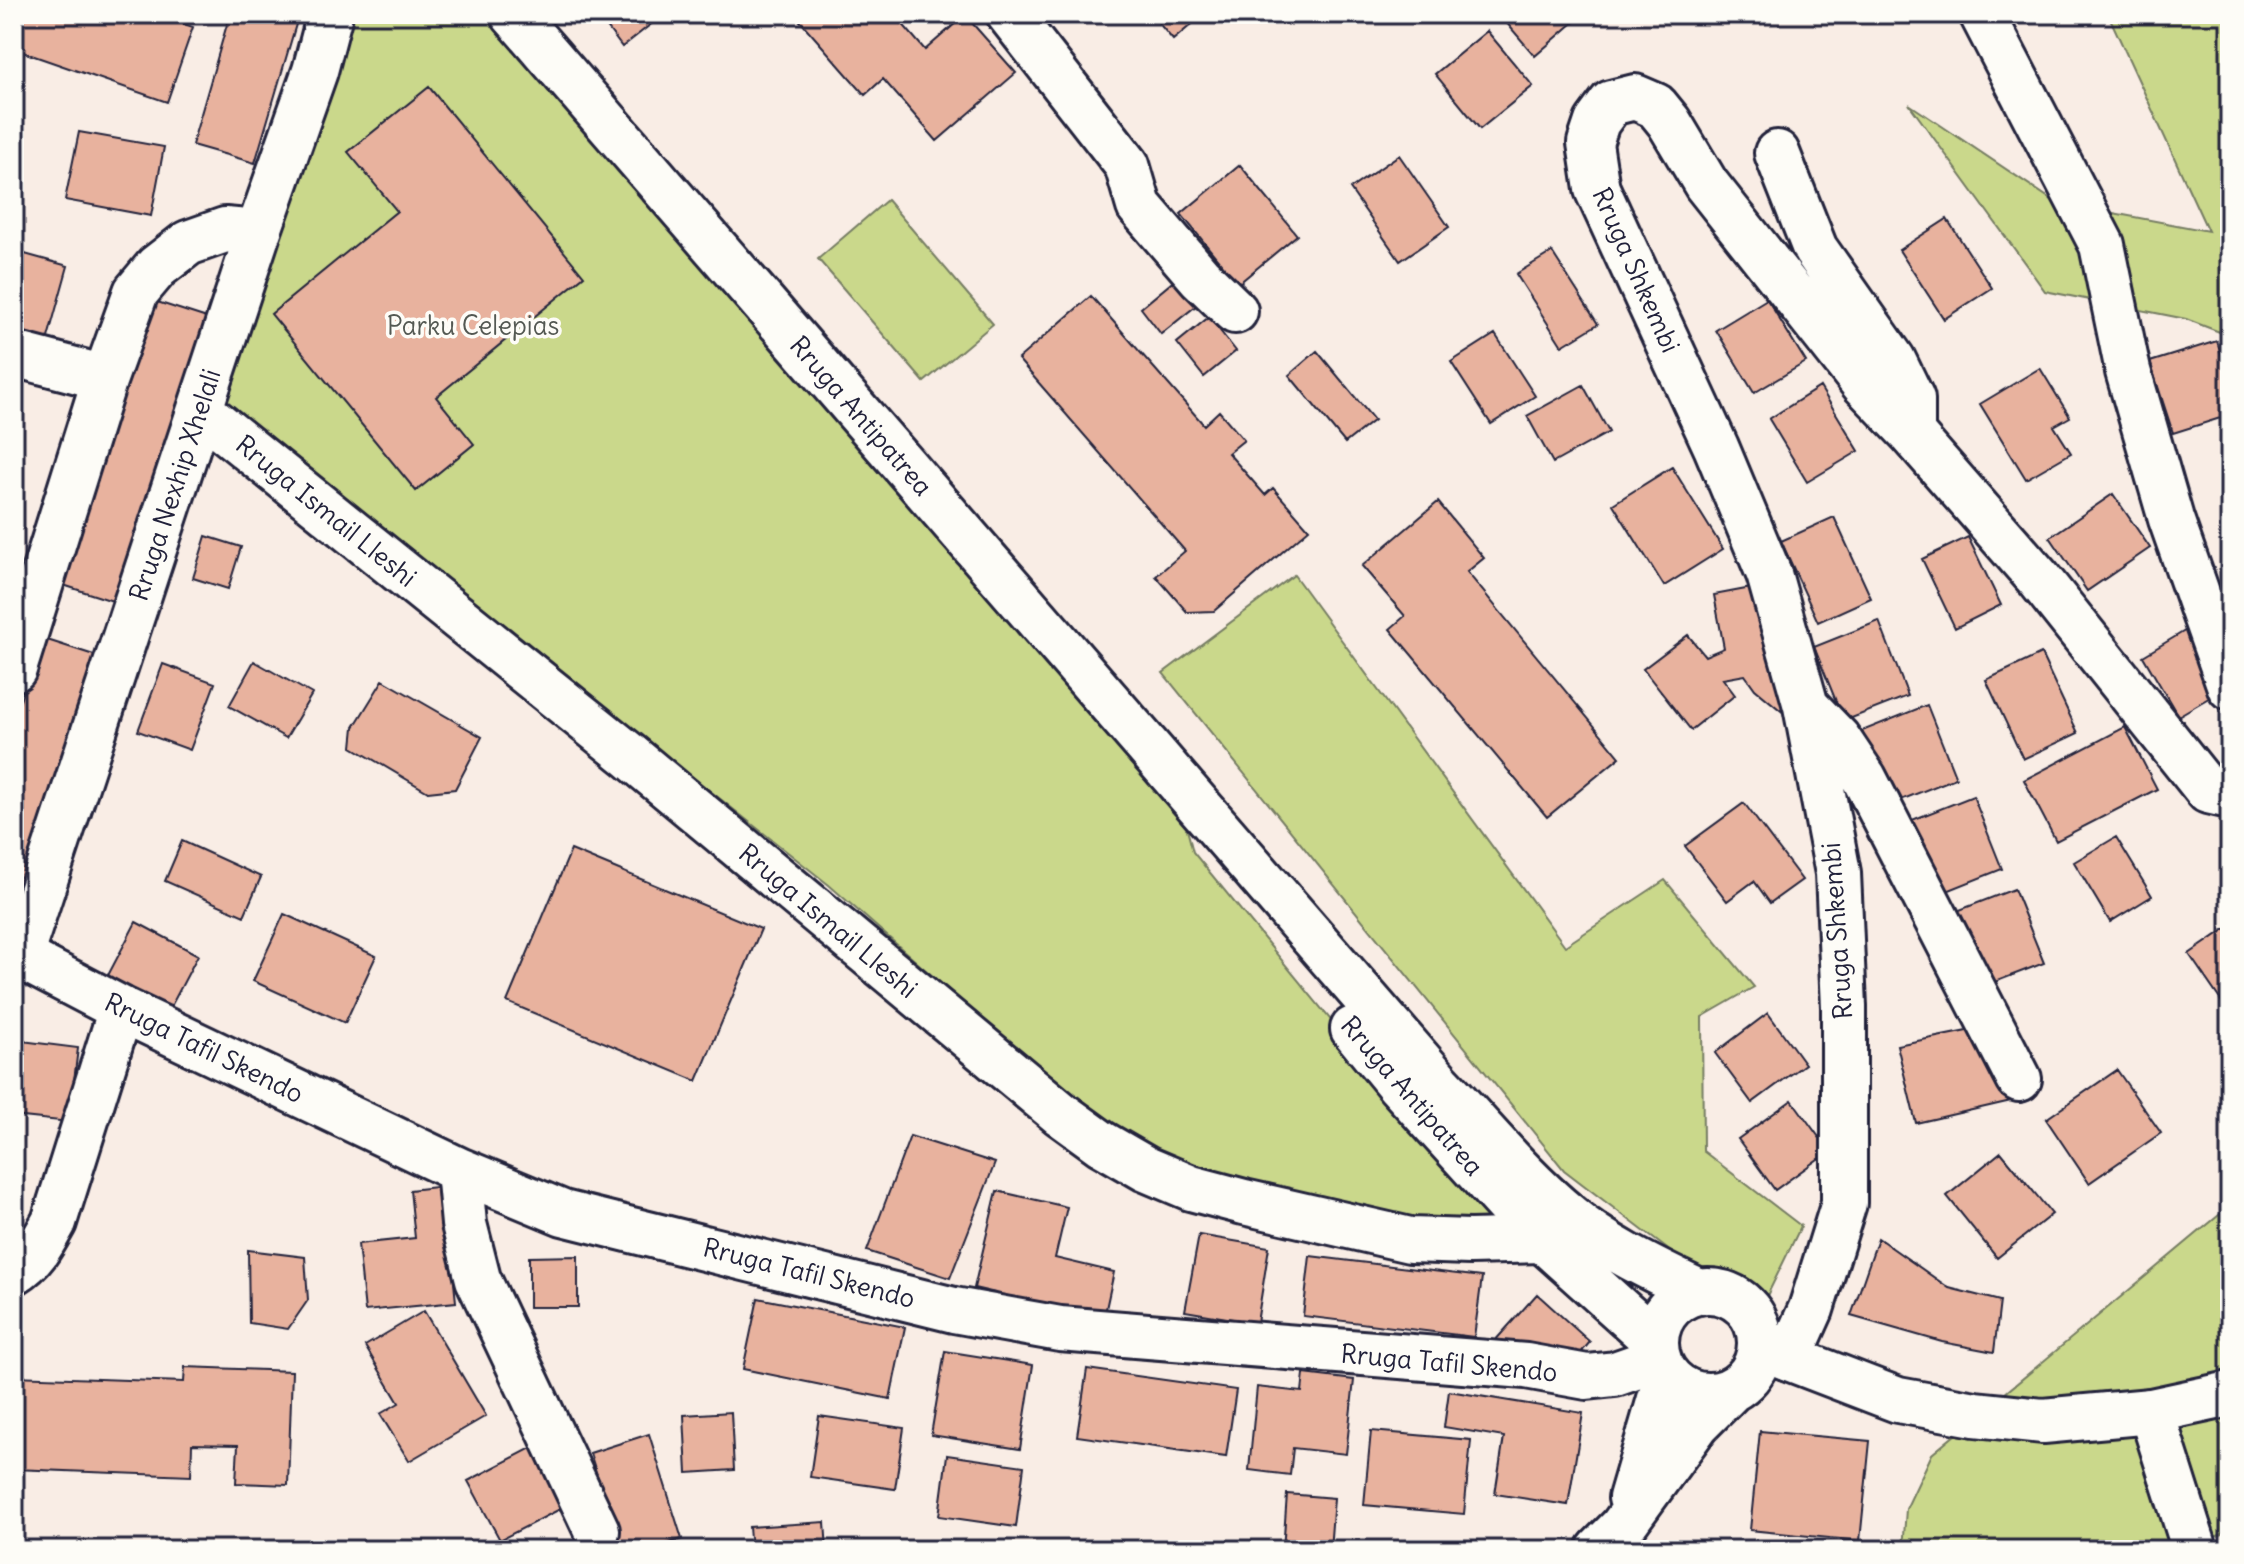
<svg xmlns="http://www.w3.org/2000/svg" width="2244" height="1564" font-family="Delius,sans-serif">
<rect width="100%" height="100%" fill="#f9ede5"/>
<filter id="ink" filterUnits="userSpaceOnUse"><feTurbulence type="fractalNoise" baseFrequency=".0125" numOctaves="2"/><feDisplacementMap in="SourceGraphic" scale="16" xChannelSelector="R" yChannelSelector="G"/><feConvolveMatrix kernelMatrix="1 2 1 2 8 2 1 2 1" color-interpolation-filters="sRGB"/></filter>
<g filter="url(#ink)">
<path fill="#cad88b" stroke="#767d63" stroke-width="2" d="M 349,14 L 489,14 L 1183,814 L 1193,852 L 1498,1224 L 1413,1225 L 1173,1162 L 1060,1088 L 829,885 L 219,402 Z
M 2108,14 L 2230,14 L 2230,336 L 2186,319 L 2045,291 L 1909,104 L 2055,202 L 2208,231 Z
M 887,200 L 993,324 L 924,382 L 818,259 Z
M 1294,575 L 1565,946 L 1665,880 L 1754,987 L 1702,1017 L 1703,1151 L 1801,1226 L 1761,1308 L 1692,1268 L 1564,1170 L 1163,673 Z
M 2230,1206 L 2230,1531 L 2183,1550 L 1903,1550 L 1906,1509 L 1932,1454 Z"/>
<path fill="#e8b29e" stroke="#22223b" stroke-width="2" d="M 14,14 L 156,14 L 193,27 L 167,102 L 14,49 Z
M 230,14 L 299,14 L 255,163 L 192,145 Z
M 597,14 L 664,14 L 622,47 Z
M 794,14 L 894,14 L 925,50 L 965,15 L 1016,73 L 937,141 L 883,79 L 865,95 Z
M 1151,14 L 1204,14 L 1173,40 Z
M 1499,14 L 1580,14 L 1581,16 L 1535,56 Z
M 1487,31 L 1533,86 L 1480,129 L 1435,74 Z
M 429,87 L 584,276 L 436,397 L 474,444 L 416,491 L 271,314 L 397,211 L 348,152 Z
M 79,132 L 164,147 L 151,216 L 65,200 Z
M 1399,155 L 1449,227 L 1400,261 L 1350,189 Z
M 1240,165 L 1297,235 L 1238,284 L 1181,214 Z
M 1947,219 L 1992,288 L 1944,319 L 1899,250 Z
M 14,251 L 68,266 L 46,345 L 14,336 Z
M 1552,252 L 1598,324 L 1562,346 L 1516,274 Z
M 1176,279 L 1197,305 L 1161,334 L 1141,308 Z
M 1091,296 L 1204,425 L 1219,411 L 1244,440 L 1228,453 L 1265,495 L 1273,488 L 1309,529 L 1214,611 L 1187,612 L 1156,576 L 1185,551 L 1018,359 Z
M 1767,299 L 1806,362 L 1754,393 L 1716,330 Z
M 151,300 L 213,320 L 119,603 L 57,583 Z
M 1209,317 L 1236,351 L 1204,377 L 1177,343 Z
M 1495,334 L 1535,396 L 1491,424 L 1451,362 Z
M 2217,341 L 2230,381 L 2230,415 L 2173,433 L 2150,362 Z
M 1317,351 L 1374,420 L 1345,443 L 1289,375 Z
M 2040,368 L 2070,417 L 2054,426 L 2071,453 L 2026,479 L 1980,404 Z
M 1583,385 L 1609,432 L 1553,463 L 1527,416 Z
M 1820,387 L 1859,451 L 1807,482 L 1769,419 Z
M 1672,467 L 1723,549 L 1664,586 L 1613,504 Z
M 2113,494 L 2150,548 L 2087,591 L 2050,537 Z
M 1438,502 L 1484,558 L 1467,572 L 1620,757 L 1547,817 L 1390,629 L 1405,616 L 1362,566 Z
M 1834,517 L 1871,598 L 1818,622 L 1781,541 Z
M 206,536 L 241,547 L 228,589 L 193,578 Z
M 1968,537 L 2001,605 L 1955,628 L 1922,559 Z
M 1762,586 L 1791,719 L 1755,689 L 1745,675 L 1723,679 L 1735,695 L 1691,730 L 1643,669 L 1688,635 L 1705,656 L 1724,648 L 1714,595 Z
M 1879,621 L 1908,696 L 1844,721 L 1814,647 Z
M 2188,629 L 2224,689 L 2178,716 L 2143,656 Z
M 41,638 L 103,658 L 14,923 L 14,719 Z
M 2041,654 L 2078,733 L 2023,759 L 1986,680 Z
M 254,661 L 312,694 L 286,738 L 229,706 Z
M 163,664 L 215,683 L 190,750 L 138,731 Z
M 383,680 L 482,737 L 455,789 L 428,792 L 352,747 L 354,727 Z
M 1927,705 L 1956,778 L 1891,804 L 1862,731 Z
M 2125,727 L 2157,789 L 2056,841 L 2024,780 Z
M 1973,796 L 2002,869 L 1937,895 L 1907,822 Z
M 1744,803 L 1802,880 L 1770,903 L 1754,881 L 1727,901 L 1685,846 Z
M 2116,837 L 2152,896 L 2110,922 L 2074,862 Z
M 182,841 L 261,877 L 244,916 L 165,881 Z
M 571,850 L 761,929 L 697,1081 L 507,1002 Z
M 2014,889 L 2044,963 L 1979,988 L 1949,914 Z
M 284,914 L 376,956 L 345,1023 L 253,981 Z
M 136,922 L 198,955 L 166,1016 L 104,983 Z
M 2230,926 L 2230,1014 L 2189,954 Z
M 1768,1013 L 1805,1064 L 1752,1103 L 1715,1053 Z
M 1982,1028 L 2011,1101 L 1916,1123 L 1897,1045 Z
M 14,1040 L 78,1048 L 69,1122 L 14,1116 Z
M 2117,1070 L 2161,1133 L 2089,1183 L 2046,1119 Z
M 1792,1100 L 1829,1151 L 1775,1190 L 1738,1139 Z
M 910,1136 L 995,1163 L 950,1278 L 867,1251 Z
M 2001,1152 L 2052,1214 L 1997,1258 L 1947,1196 Z
M 444,1186 L 456,1302 L 365,1311 L 358,1244 L 415,1238 L 410,1190 Z
M 997,1191 L 1067,1207 L 1055,1258 L 1114,1272 L 1104,1318 L 974,1288 Z
M 1199,1235 L 1269,1247 L 1257,1323 L 1185,1311 Z
M 1878,1238 L 1949,1288 L 2000,1301 L 1994,1352 L 1942,1342 L 1851,1316 Z
M 248,1250 L 305,1257 L 308,1300 L 288,1329 L 249,1323 Z
M 578,1256 L 578,1307 L 529,1307 L 529,1257 Z
M 1310,1256 L 1482,1277 L 1474,1337 L 1303,1316 Z
M 1537,1294 L 1590,1342 L 1574,1361 L 1493,1343 Z
M 758,1298 L 905,1327 L 890,1399 L 743,1369 Z
M 424,1311 L 486,1416 L 409,1461 L 380,1414 L 399,1403 L 365,1346 Z
M 945,1351 L 1033,1365 L 1020,1449 L 931,1435 Z
M 185,1367 L 292,1371 L 288,1485 L 236,1483 L 238,1445 L 192,1444 L 191,1476 L 14,1469 L 14,1376 L 184,1382 Z
M 1087,1369 L 1236,1390 L 1226,1457 L 1077,1436 Z
M 1304,1374 L 1354,1380 L 1346,1454 L 1293,1448 L 1290,1475 L 1249,1470 L 1257,1387 L 1302,1392 Z
M 1449,1391 L 1583,1413 L 1568,1505 L 1495,1494 L 1504,1437 L 1444,1427 Z
M 731,1412 L 734,1470 L 687,1473 L 684,1415 Z
M 819,1416 L 904,1428 L 895,1489 L 810,1477 Z
M 1371,1431 L 1471,1440 L 1464,1514 L 1364,1505 Z
M 1760,1431 L 1870,1441 L 1860,1541 L 1750,1530 Z
M 649,1434 L 682,1539 L 647,1550 L 621,1550 L 590,1453 Z
M 535,1446 L 566,1506 L 500,1540 L 468,1481 Z
M 947,1455 L 1024,1466 L 1016,1527 L 939,1516 Z
M 1287,1494 L 1334,1498 L 1330,1550 L 1283,1550 Z
M 825,1522 L 827,1550 L 751,1550 L 749,1527 Z"/>
<g fill="none" stroke-linecap="round" stroke-linejoin="round">
<defs>
<path id="minor" d="M 1009,14 L 1127,165 L 1139,206 L 1200,277 L 1235,311
M 1982,14 L 2102,245 L 2128,371 L 2171,519 L 2230,687
M 1777,153 L 1815,249 L 1893,360 L 1912,399 L 1912,434
M 14,354 L 105,378 L 136,292 L 157,267 L 188,243 L 225,230 L 258,233
M 200,410 L 629,755 L 1061,1114 L 1101,1143 L 1146,1169 L 1191,1188 L 1244,1202 L 1410,1240 L 1470,1242 L 1542,1240
M 14,669 L 105,378
M 1808,708 L 1838,739 L 1864,778 L 2019,1079
M 14,953 L 121,1009 L 459,1170 L 563,1213 L 954,1310 L 1060,1329 L 1526,1366 L 1587,1377 L 1615,1374 L 1658,1359
M 20,956 L 258,233 L 315,71 L 330,14
M 459,1170 L 464,1224 L 478,1279 L 597,1531
M 14,1272 C 34,1260 43,1242 54,1222 L 121,1009
M 1789,1358 L 1811,1309 L 1844,1203 L 1844,1007 L 1838,873 L 1806,706 L 1769,574 L 1716,447 L 1597,189 L 1590,143 L 1597,122 L 1611,103 L 1635,97 L 1656,106 L 1669,122 L 1706,184 L 1864,384 L 1912,434 L 2039,579 L 2208,791 L 2230,796
M 2151,1411 L 2195,1550"/>
<path id="major" d="M 513,14 L 1440,1084 C 1482,1128 1522,1178 1570,1217 C 1608,1249 1654,1270 1699,1292
M 1353,1029 L 1399,1085 L 1525,1224 L 1656,1342
M1656 1343a52 52 0 1 1 104 0a52 52 0 1 1-104 0Z
M 1760,1347 L 1898,1400 L 1975,1414 L 2043,1421 L 2151,1411 L 2230,1394
M 1631,1498 L 1667,1375
M 1599,1550 L 1622,1527 L 1697,1424 L 1731,1390"/>
</defs>
<use href="#minor" stroke="#22223b" stroke-width="50"/>
<use href="#major" stroke="#22223b" stroke-width="50"/>
<use href="#minor" stroke="#fdfcf7" stroke-width="44"/>
<use href="#major" stroke="#fdfcf7" stroke-width="44"/>
</g>
</g>
<g text-anchor="middle" stroke-width="7" stroke-linejoin="round" paint-order="stroke">
<g font-size="26" fill="#22223b" stroke="#fdfcf7">
<text transform="translate(1636 270) rotate(66)" y="9">Rruga Shkembi</text>
<text transform="translate(861 416) rotate(49)" y="9">Rruga Antipatrea</text>
<text transform="translate(175 485) rotate(-72)" y="9">Rruga Nexhip Xhelali</text>
<text transform="translate(326 511) rotate(39)" y="9">Rruga Ismail Lleshi</text>
<text transform="translate(828 921) rotate(40)" y="9">Rruga Ismail Lleshi</text>
<text transform="translate(1837 931) rotate(-94)" y="9">Rruga Shkembi</text>
<text transform="translate(204 1048) rotate(26)" y="9">Rruga Tafil Skendo</text>
<text transform="translate(1412 1096) rotate(49)" y="9">Rruga Antipatrea</text>
<text transform="translate(809 1273) rotate(14)" y="9">Rruga Tafil Skendo</text>
<text transform="translate(1449 1363) rotate(5)" y="9">Rruga Tafil Skendo</text>
</g>
<g font-size="26" fill="#545953" stroke="#fdfcf7">
<text x="473" y="335">Parku Celepias</text>
</g>
</g>
<rect width="2244" height="1564" fill="none" stroke="#fdfcf7" stroke-width="48"/>
<rect x="24" y="24" width="2196" height="1516" fill="none" stroke="#22223b" stroke-width="3" filter="url(#ink)"/>
</svg>
